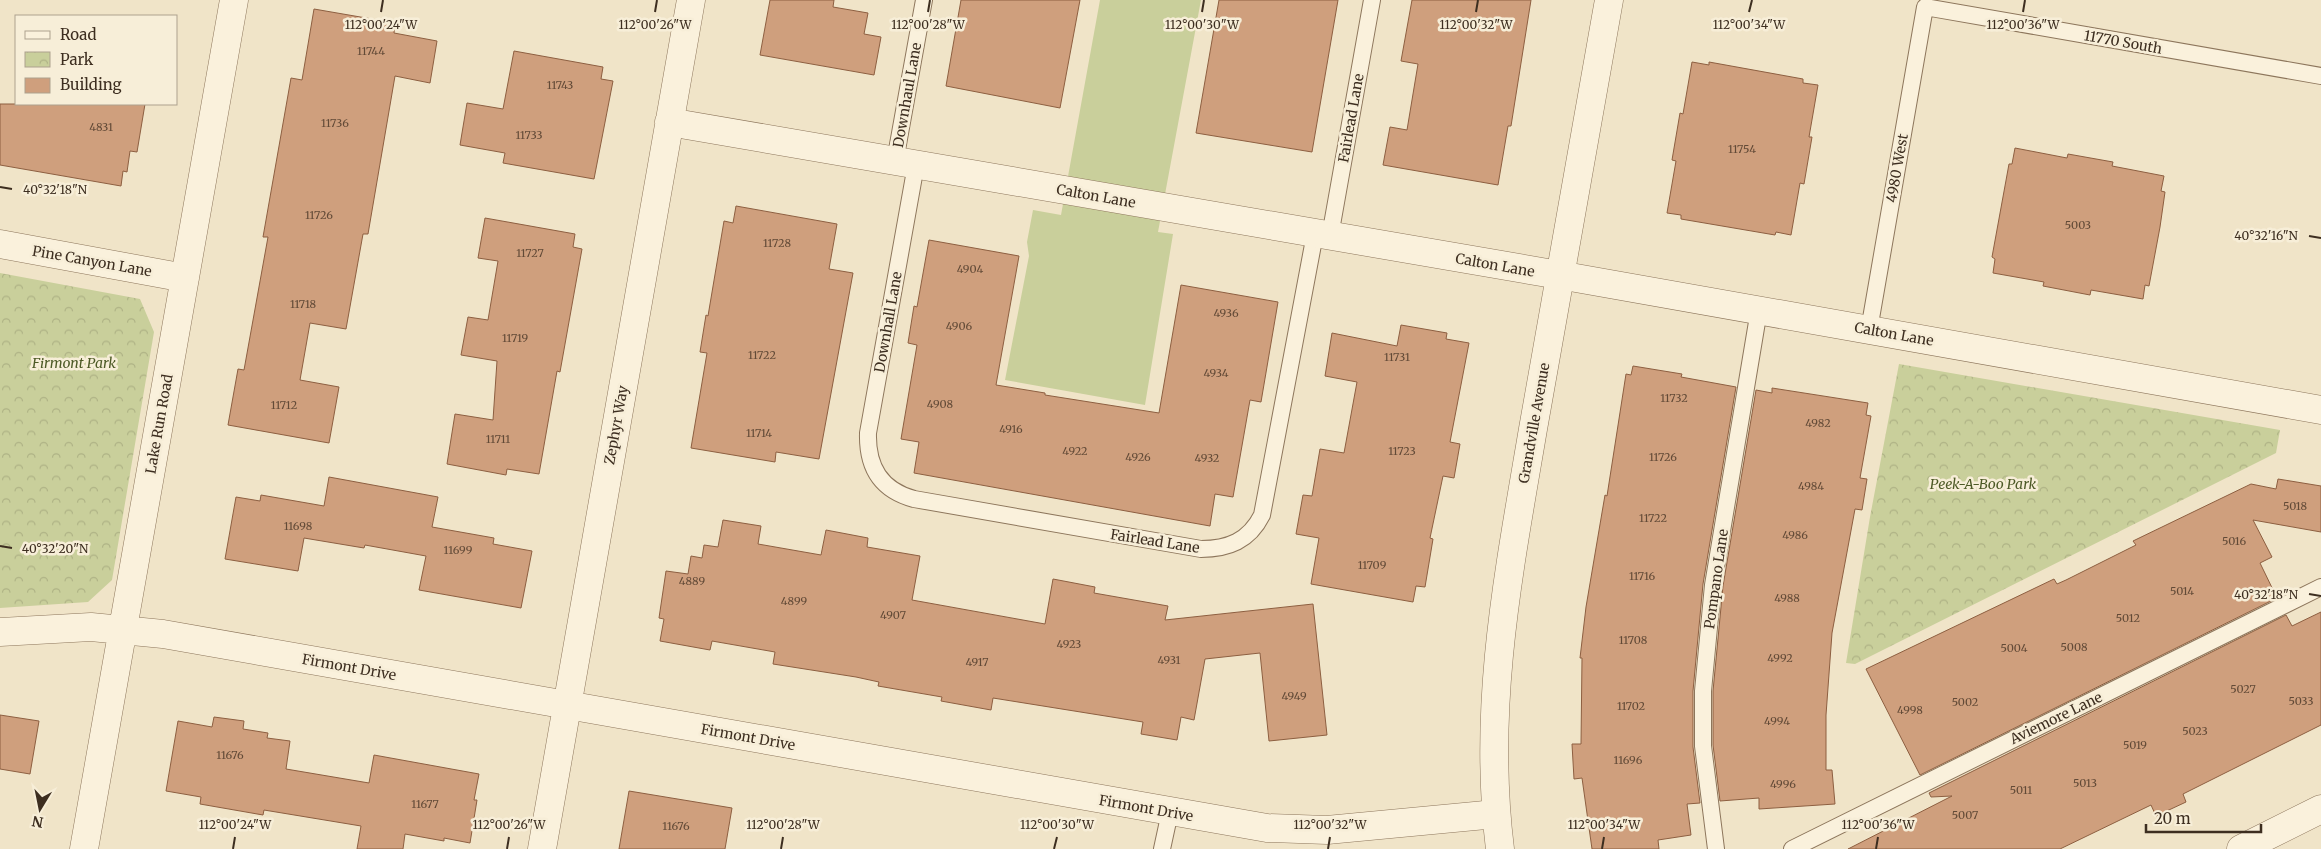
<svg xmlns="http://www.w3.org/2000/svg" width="2321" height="849" font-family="Merriweather,serif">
<defs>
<pattern id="park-crowns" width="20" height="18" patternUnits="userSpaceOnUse" patternTransform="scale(1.25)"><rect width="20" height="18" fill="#c9cf9b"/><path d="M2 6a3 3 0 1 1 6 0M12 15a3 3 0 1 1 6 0" fill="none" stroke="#aeb285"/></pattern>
</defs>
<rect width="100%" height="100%" fill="#f0e4c8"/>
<path fill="#c9cf9b" d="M 1100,0 L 1201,0 L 1158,232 L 1173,234 L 1145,405 L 1005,380 L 1029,256 L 1027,242 L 1033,210 L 1061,215 Z"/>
<path fill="url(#park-crowns)" d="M 0,273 L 140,299 L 154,332 L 112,580 L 88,602 L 0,608 Z
M 1899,364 L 2280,430 L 2276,453 L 1855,664 L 1846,663 L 1870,517 Z"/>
<path fill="#cf9f7d" stroke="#8d5f41" d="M 770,0 L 834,0 L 833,7 L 868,13 L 864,34 L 881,37 L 874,75 L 760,55 Z
M 961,0 L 1080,0 L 1060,108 L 946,86 Z
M 1219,0 L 1338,0 L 1312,152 L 1196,133 Z
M 1412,0 L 1531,0 L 1511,126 L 1508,126 L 1498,185 L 1383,165 L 1390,127 L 1407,130 L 1418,64 L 1401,61 Z
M 314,9 L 395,23 L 394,33 L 437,41 L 430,83 L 395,76 L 368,234 L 363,234 L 346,329 L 310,323 L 300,380 L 339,387 L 329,443 L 228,425 L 238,369 L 244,370 L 268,237 L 263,237 L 291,78 L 302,80 Z
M 514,51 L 603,67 L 601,79 L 613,81 L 594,179 L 503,163 L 505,153 L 460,145 L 467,103 L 503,109 Z
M 1692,62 L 1709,65 L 1709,62 L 1803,79 L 1803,83 L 1818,85 L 1809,137 L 1812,137 L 1804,184 L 1800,183 L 1791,235 L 1776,232 L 1775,235 L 1681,219 L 1681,215 L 1667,213 L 1676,161 L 1672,160 L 1680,113 L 1683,114 Z
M 0,104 L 145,104 L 137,152 L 130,151 L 127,172 L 123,171 L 121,186 L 0,165 Z
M 2015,148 L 2067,158 L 2068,154 L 2113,162 L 2112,166 L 2164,176 L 2161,191 L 2165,192 L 2160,227 L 2149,286 L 2145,285 L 2143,299 L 2091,290 L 2090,295 L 2043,286 L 2044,282 L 1993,273 L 1995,259 L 1992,257 L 2009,164 L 2012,164 Z
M 736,206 L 837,224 L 829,269 L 853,273 L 819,459 L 776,452 L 775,462 L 691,448 L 707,353 L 700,352 L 706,315 L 708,316 L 724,221 L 733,223 Z
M 485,218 L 575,234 L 573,247 L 582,249 L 560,372 L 557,371 L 539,474 L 507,469 L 506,475 L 447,464 L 455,414 L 493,420 L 497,361 L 461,355 L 468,317 L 488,320 L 498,261 L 478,258 Z
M 929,240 L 1019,256 L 996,385 L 1045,393 L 1045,395 L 1159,413 L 1181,285 L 1278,302 L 1261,402 L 1250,400 L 1233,497 L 1215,494 L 1210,526 L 914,473 L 919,442 L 901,439 L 917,345 L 908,343 L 914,306 L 917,307 Z
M 1401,325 L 1447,333 L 1446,339 L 1469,343 L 1450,442 L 1460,444 L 1454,478 L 1443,476 L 1430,538 L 1433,539 L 1425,587 L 1416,586 L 1413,602 L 1311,584 L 1319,538 L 1296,534 L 1303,495 L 1312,496 L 1320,449 L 1344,453 L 1357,382 L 1325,376 L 1332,333 L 1397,346 Z
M 1633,366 L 1682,374 L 1681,377 L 1736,387 L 1703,584 L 1693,691 L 1693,747 L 1700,803 L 1687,804 L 1691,835 L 1658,840 L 1659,849 L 1592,849 L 1582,778 L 1574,779 L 1572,744 L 1581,744 L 1582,658 L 1580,658 L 1586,607 L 1605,495 L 1607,496 L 1626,374 L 1631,375 Z
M 1772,388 L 1868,403 L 1866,415 L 1871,416 L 1860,478 L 1867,479 L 1862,510 L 1855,509 L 1832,633 L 1826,715 L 1826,770 L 1832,770 L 1835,804 L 1759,809 L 1759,798 L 1720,801 L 1713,745 L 1713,691 L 1723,586 L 1756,390 L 1772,393 Z
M 329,477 L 438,497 L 432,527 L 494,538 L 493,544 L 532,551 L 521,608 L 419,590 L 426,556 L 365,545 L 364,548 L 304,538 L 298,571 L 225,559 L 236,497 L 260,501 L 261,495 L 324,506 Z
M 2278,479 L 2321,486 L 2321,532 L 2253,520 L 2272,557 L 2260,563 L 2277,598 L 1920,775 L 1866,669 L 2054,579 L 2057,584 L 2066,580 L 2136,545 L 2133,541 L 2251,484 L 2276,489 Z
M 723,520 L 761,526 L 758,544 L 821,555 L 826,530 L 868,538 L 867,547 L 920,556 L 912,600 L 1045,624 L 1053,579 L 1095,587 L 1094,593 L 1168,606 L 1165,620 L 1313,604 L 1327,735 L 1269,741 L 1260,653 L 1205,659 L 1194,720 L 1181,717 L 1177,740 L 1141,734 L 1143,722 L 993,698 L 991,710 L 941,701 L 942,697 L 878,686 L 879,682 L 856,677 L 773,664 L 775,652 L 712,641 L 710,650 L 660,641 L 664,619 L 659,618 L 666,571 L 688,574 L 691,556 L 702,558 L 704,545 L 718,547 Z
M 2321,612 L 2321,725 L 2183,794 L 2186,802 L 2156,816 L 2151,805 L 2060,849 L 1848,849 L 1952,796 L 1931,797 L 1929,793 L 2286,615 L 2292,626 Z
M 0,715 L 39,721 L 30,774 L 0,769 Z
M 214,717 L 244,721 L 243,729 L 268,733 L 267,738 L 290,741 L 286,769 L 369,783 L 374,755 L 479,774 L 474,800 L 477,800 L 470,843 L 444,838 L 444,841 L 405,834 L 403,849 L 357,849 L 361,826 L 264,810 L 263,815 L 200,804 L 201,797 L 166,791 L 178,721 L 212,727 Z
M 629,791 L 732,808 L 725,849 L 619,849 Z"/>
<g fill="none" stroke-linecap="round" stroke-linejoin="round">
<defs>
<path id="service" d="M 895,161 L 924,0
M 916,165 L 868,433 C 867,467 881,490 914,499 L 1201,549 C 1228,549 1249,541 1262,515 L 1315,234
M 1330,236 L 1372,0
M 1869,330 L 1925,7 L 2321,76
M 1162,849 L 1170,812
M 1716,849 L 1703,746 L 1703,691 L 1713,585 L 1759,310
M 1792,849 L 2321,587"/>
<path id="minor" d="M 669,122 L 1559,275 L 2321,410
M 0,244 L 185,278
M 0,632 L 91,627 L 163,634 L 1267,828 L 1327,830 L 1496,814
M 84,849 L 234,0
M 542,849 L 691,0
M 2241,849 L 2321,809"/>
<path id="tertiary" d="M 1500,849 C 1482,704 1509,571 1533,429 C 1557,286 1583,143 1609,0"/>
</defs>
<use href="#service" stroke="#8d765c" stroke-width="18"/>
<use href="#minor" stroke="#8d765c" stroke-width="29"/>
<use href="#tertiary" stroke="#8d765c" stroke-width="29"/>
<use href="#service" stroke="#faf1dc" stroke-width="16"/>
<use href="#minor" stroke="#faf1dc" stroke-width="28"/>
<use href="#tertiary" stroke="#faf1dc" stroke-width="28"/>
</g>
<path fill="none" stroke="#3d2e20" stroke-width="2" d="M 381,12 L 383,0M 655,12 L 657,0M 928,12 L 930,0M 1202,12 L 1204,0M 1476,12 L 1478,0M 1749,12 L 1752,0M 2023,12 L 2025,0M 0,187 L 12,189M 2309,236 L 2321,238M 0,546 L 12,548M 2309,594 L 2321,596M 233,849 L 235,837M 507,849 L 509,837M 781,849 L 783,837M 1054,849 L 1057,837M 1328,849 L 1330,837M 1602,849 L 1604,837M 1876,849 L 1878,837"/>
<g text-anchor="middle" stroke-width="5" stroke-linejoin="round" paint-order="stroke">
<g font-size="11" fill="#624a37">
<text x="371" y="55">11744</text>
<text x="560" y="89">11743</text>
<text x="335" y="127">11736</text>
<text x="101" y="131">4831</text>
<text x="529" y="139">11733</text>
<text x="1742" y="153">11754</text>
<text x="319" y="219">11726</text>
<text x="2078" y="229">5003</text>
<text x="777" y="247">11728</text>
<text x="530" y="257">11727</text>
<text x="970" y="273">4904</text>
<text x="303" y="308">11718</text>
<text x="1226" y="317">4936</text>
<text x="959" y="330">4906</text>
<text x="515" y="342">11719</text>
<text x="762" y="359">11722</text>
<text x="1397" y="361">11731</text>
<text x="1216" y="377">4934</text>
<text x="1674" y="402">11732</text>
<text x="940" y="408">4908</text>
<text x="284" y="409">11712</text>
<text x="1818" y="427">4982</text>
<text x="1011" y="433">4916</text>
<text x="759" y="437">11714</text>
<text x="498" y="443">11711</text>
<text x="1075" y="455">4922</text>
<text x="1402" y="455">11723</text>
<text x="1138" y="461">4926</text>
<text x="1663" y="461">11726</text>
<text x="1207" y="462">4932</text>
<text x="1811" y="490">4984</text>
<text x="2295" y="510">5018</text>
<text x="1653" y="522">11722</text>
<text x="298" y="530">11698</text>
<text x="1795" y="539">4986</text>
<text x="2234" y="545">5016</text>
<text x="458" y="554">11699</text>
<text x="1372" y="569">11709</text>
<text x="1642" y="580">11716</text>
<text x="692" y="585">4889</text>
<text x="2182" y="595">5014</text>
<text x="1787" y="602">4988</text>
<text x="794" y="605">4899</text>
<text x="893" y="619">4907</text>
<text x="2128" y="622">5012</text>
<text x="1633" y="644">11708</text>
<text x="1069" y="648">4923</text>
<text x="2074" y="651">5008</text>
<text x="2014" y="652">5004</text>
<text x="1780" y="662">4992</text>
<text x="1169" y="664">4931</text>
<text x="977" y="666">4917</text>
<text x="2243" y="693">5027</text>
<text x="1294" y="700">4949</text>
<text x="2301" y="705">5033</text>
<text x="1965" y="706">5002</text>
<text x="1631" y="710">11702</text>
<text x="1910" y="714">4998</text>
<text x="1777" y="725">4994</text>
<text x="2195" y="735">5023</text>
<text x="2135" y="749">5019</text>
<text x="230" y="759">11676</text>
<text x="1628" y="764">11696</text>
<text x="2085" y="787">5013</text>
<text x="1783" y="788">4996</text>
<text x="2021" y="794">5011</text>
<text x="425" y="808">11677</text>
<text x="1965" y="819">5007</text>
<text x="676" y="830">11676</text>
</g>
<g font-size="14" fill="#3d2e20" stroke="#f7eed8">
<text transform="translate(2123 42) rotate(10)" y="5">11770 South</text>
<text transform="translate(907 95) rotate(-80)" y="5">Downhaul Lane</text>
<text transform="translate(1351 118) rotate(-80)" y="5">Fairlead Lane</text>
<text transform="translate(1897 168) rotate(-80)" y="5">4980 West</text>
<text transform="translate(1096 196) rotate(10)" y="5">Calton Lane</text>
<text transform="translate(92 261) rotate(10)" y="5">Pine Canyon Lane</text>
<text transform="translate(1495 265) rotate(10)" y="5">Calton Lane</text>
<text transform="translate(888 322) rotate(-80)" y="5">Downhall Lane</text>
<text transform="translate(1894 334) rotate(10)" y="5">Calton Lane</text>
<text transform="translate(1534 423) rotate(-80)" y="5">Grandville Avenue</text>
<text transform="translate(159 424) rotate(-80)" y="5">Lake Run Road</text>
<text transform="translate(616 425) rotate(-80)" y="5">Zephyr Way</text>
<text transform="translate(1155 541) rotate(9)" y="5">Fairlead Lane</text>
<text transform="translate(1716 579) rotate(-82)" y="5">Pompano Lane</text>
<text transform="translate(349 667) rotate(10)" y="5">Firmont Drive</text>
<text transform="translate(2056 718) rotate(-26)" y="5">Aviemore Lane</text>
<text transform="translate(748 737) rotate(10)" y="5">Firmont Drive</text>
<text transform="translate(1146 808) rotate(10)" y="5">Firmont Drive</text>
</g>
<g font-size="14" font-style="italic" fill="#4d5a26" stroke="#f7eed8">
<text x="74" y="368">Firmont Park</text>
<text x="1983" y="489">Peek-A-Boo Park</text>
</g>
</g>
<g font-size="12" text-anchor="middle" fill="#3d2e20" stroke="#f7eed8" stroke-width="5" stroke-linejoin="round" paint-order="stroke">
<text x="381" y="29">112°00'24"W</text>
<text x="655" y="29">112°00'26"W</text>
<text x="928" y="29">112°00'28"W</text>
<text x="1202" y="29">112°00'30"W</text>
<text x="1476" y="29">112°00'32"W</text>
<text x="1749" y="29">112°00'34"W</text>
<text x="2023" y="29">112°00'36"W</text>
<text x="55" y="194">40°32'18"N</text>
<text x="2266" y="240">40°32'16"N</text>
<text x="55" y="553">40°32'20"N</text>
<text x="2266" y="599">40°32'18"N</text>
<text x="235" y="829">112°00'24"W</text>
<text x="509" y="829">112°00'26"W</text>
<text x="783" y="829">112°00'28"W</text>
<text x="1057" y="829">112°00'30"W</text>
<text x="1330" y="829">112°00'32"W</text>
<text x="1604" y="829">112°00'34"W</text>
<text x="1878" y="829">112°00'36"W</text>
</g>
<rect x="15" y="15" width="162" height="90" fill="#f7eed8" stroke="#ada18e"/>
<rect x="25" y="31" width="25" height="8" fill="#faf1dc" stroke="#ada18e"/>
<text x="60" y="40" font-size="15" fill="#3d2e20">Road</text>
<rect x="25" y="52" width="25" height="15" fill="url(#park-crowns)" stroke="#ada18e"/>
<text x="60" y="65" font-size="15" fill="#3d2e20">Park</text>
<rect x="25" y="78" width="25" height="15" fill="#cf9f7d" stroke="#ada18e"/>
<text x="60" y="90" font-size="15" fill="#3d2e20">Building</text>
<g transform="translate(40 809) rotate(190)" stroke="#f7eed8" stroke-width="4" paint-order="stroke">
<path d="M0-4L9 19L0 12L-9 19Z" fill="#3d2e20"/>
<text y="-8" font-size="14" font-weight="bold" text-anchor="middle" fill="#3d2e20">N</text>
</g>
<path d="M2146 824v8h115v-8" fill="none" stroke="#3d2e20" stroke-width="2.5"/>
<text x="2154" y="824" font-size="15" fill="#3d2e20" stroke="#f7eed8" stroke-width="4" paint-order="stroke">20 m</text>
</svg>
